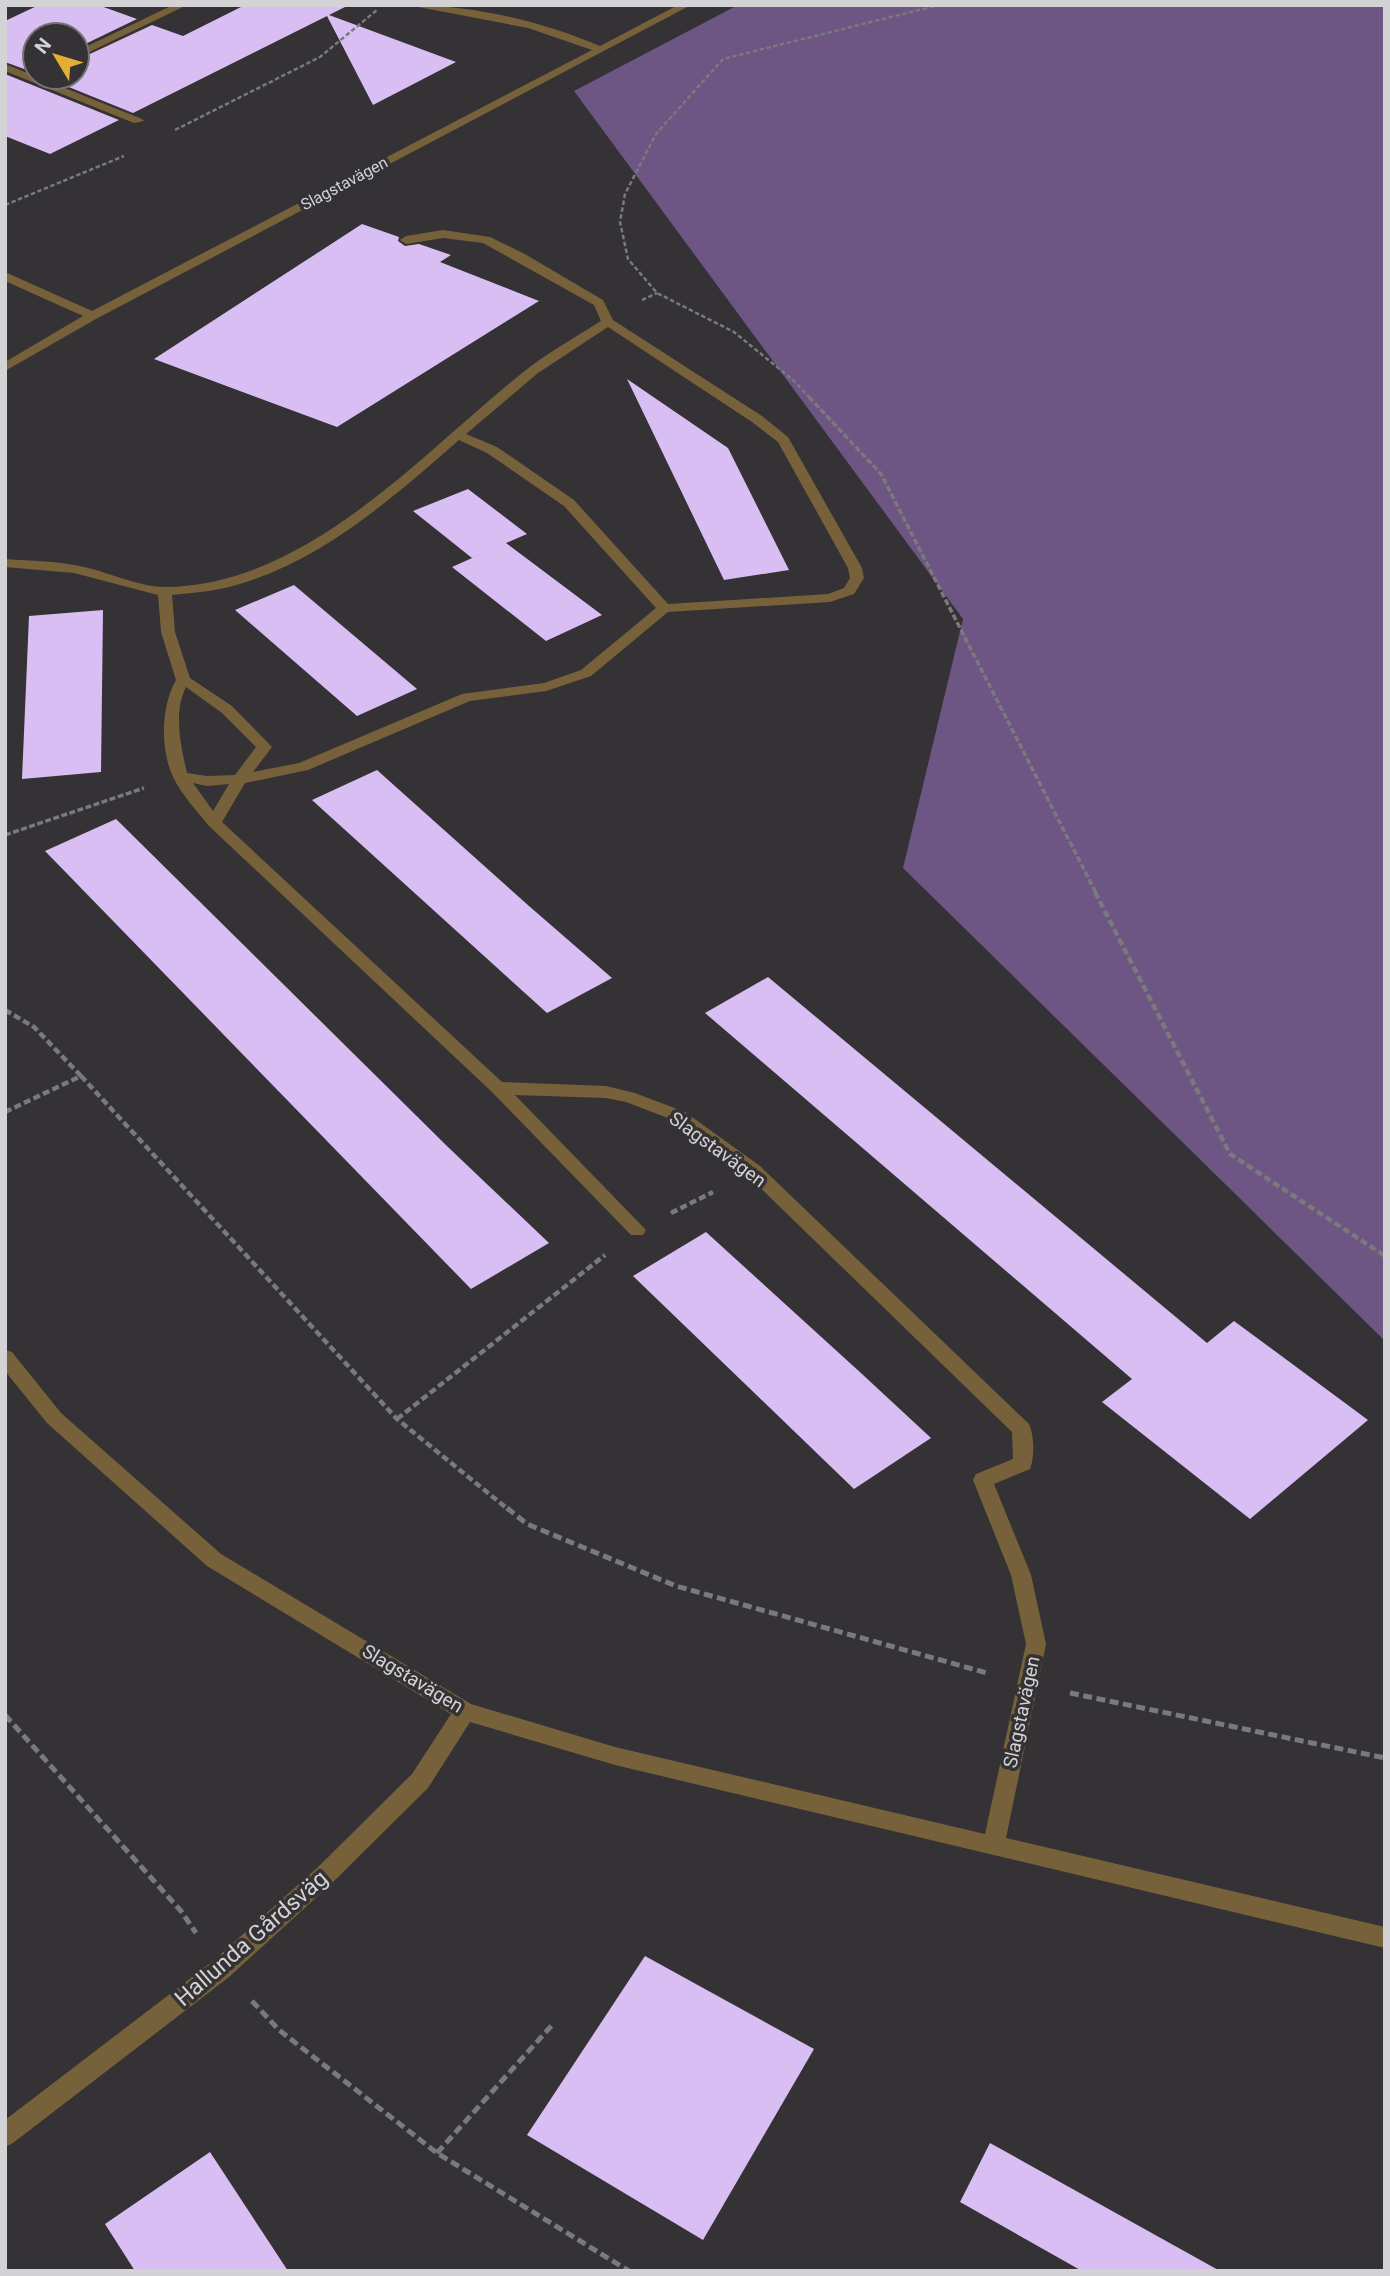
<svg xmlns="http://www.w3.org/2000/svg" width="1390" height="2276" font-family="Roboto,sans-serif">
<rect width="100%" height="100%" fill="#343235"/>
<path fill="#6d5584" d="M 738,5 L 1385,5 L 1385,1341 L 903,868 L 963,619 L 574,91 Z"/>
<path fill="#d9bef4" d="M 39,5 L 98,5 L 137,19 L 77,48 L 77,35 L 35,35 L 35,73 L 5,62 L 5,21 Z
M 245,5 L 349,5 L 329,15 L 456,62 L 373,105 L 327,16 L 133,113 L 44,77 L 77,77 L 77,60 L 152,25 L 183,36 Z
M 5,74 L 119,120 L 50,154 L 5,136 Z
M 362,224 L 399,237 L 398,241 L 405,246 L 419,244 L 451,255 L 440,262 L 539,301 L 337,427 L 154,359 Z
M 627,379 L 728,448 L 789,570 L 724,580 Z
M 468,489 L 527,534 L 506,543 L 602,615 L 546,641 L 452,567 L 499,546 L 472,558 L 413,511 Z
M 294,585 L 417,689 L 357,716 L 235,610 Z
M 103,610 L 101,772 L 22,779 L 29,616 Z
M 377,770 L 529,906 L 612,978 L 547,1013 L 312,800 Z
M 116,819 L 449,1148 L 549,1243 L 471,1289 L 45,851 Z
M 768,977 L 1207,1343 L 1234,1321 L 1368,1420 L 1250,1519 L 1102,1402 L 1132,1379 L 705,1013 Z
M 706,1232 L 862,1374 L 931,1438 L 854,1489 L 633,1276 Z
M 645,1956 L 814,2049 L 703,2240 L 527,2135 Z
M 990,2143 L 1220,2271 L 1082,2271 L 960,2202 Z
M 210,2152 L 288,2271 L 135,2271 L 105,2224 Z"/>
<g fill="none" stroke-linecap="round" stroke-linejoin="round">
<path stroke="#7a797b" stroke-width="2.5" stroke-dasharray="4.5 2.5" stroke-linecap="butt" d="M 175,130 L 320,57 L 377,10
M 5,205 L 124,156
M 642,300 L 657,293
M 810,398 L 793,380 L 734,332 L 657,293 L 628,259 L 620,222 L 625,194 L 656,134 L 723,59 L 939,5"/>
<path stroke="#7a797b" stroke-width="3.5" stroke-dasharray="6 2.5" stroke-linecap="butt" d="M 809,397 L 881,474 L 1096,893
M 5,835 L 144,788"/>
<path stroke="#7a797b" stroke-width="4.5" stroke-dasharray="7 3.5" stroke-linecap="butt" d="M 1095,892 L 1230,1154 L 1385,1256
M 5,1010 L 34,1027 L 81,1076
M 5,1112 L 81,1076 L 397,1419 L 509,1510
M 671,1213 L 713,1192
M 397,1419 L 605,1255"/>
<path stroke="#7a797b" stroke-width="5" stroke-dasharray="9 4.5" stroke-linecap="butt" d="M 507,1508 L 527,1524 L 676,1586 L 987,1673
M 1070,1693 L 1385,1758
M 5,1715 L 181,1911 L 196,1933
M 252,2001 L 279,2030 L 437,2153 L 629,2271
M 437,2153 L 553,2024"/>
<path fill="#76613a" fill-rule="evenodd" d="M 173,5 L 187,5 L 77,58 L 77,51 Z
M 408,5 C 473,5 540,21 600,46 L 678,5 L 691,5 L 96,319 L 5,371 L 5,362 L 83,316 L 5,281 L 5,272 L 92,311 L 592,50 L 528,28 Z
M 5,64 L 142,119 L 144,121 L 134,123 L 5,71 Z
M 443,230 L 490,237 L 523,253 L 603,300 L 613,320 L 762,416 L 788,437 L 862,568 L 864,578 L 854,594 L 830,602 L 668,612 L 591,676 L 546,691 L 470,701 L 308,770 L 245,783 L 222,822 L 502,1082 L 606,1086 L 635,1093 L 685,1112 L 760,1166 L 1029,1424 C 1034,1435 1035,1457 1030,1469 L 994,1484 L 1031,1575 L 1046,1644 L 1006,1838 L 1385,1927 L 1385,1948 L 615,1765 L 470,1722 L 428,1788 L 333,1882 L 229,1977 L 13,2143 L 5,2147 L 5,2120 L 213,1961 L 317,1868 L 412,1774 L 451,1714 L 207,1566 L 47,1423 L 5,1371 L 5,1350 L 12,1352 L 61,1413 L 221,1554 L 471,1704 L 615,1747 L 985,1834 L 1026,1644 L 1011,1575 L 973,1480 L 976,1474 L 1013,1459 L 1012,1432 L 748,1176 L 673,1120 L 626,1102 L 606,1098 L 515,1095 L 646,1230 L 643,1235 L 631,1235 L 492,1092 L 209,826 C 197,811 181,794 173,777 C 160,749 161,706 176,680 L 161,632 L 158,595 L 74,573 L 5,567 L 5,559 C 32,561 58,561 84,567 C 111,573 139,587 166,587 C 307,585 420,455 522,373 C 547,353 574,338 601,321 L 594,305 L 483,243 L 443,238 L 406,244 L 400,240 L 406,236 ZM 608,327 L 752,422 L 778,442 L 848,568 L 850,578 L 844,588 L 828,594 L 668,604 L 574,500 L 497,447 L 466,434 L 538,373 ZM 459,440 L 487,453 L 564,506 L 656,608 L 581,670 L 544,683 L 462,694 L 299,763 L 253,772 L 272,747 L 232,706 L 190,678 L 175,632 L 172,595 C 188,593 205,592 220,589 C 313,569 389,501 459,440 ZM 186,687 L 222,713 L 256,747 L 235,775 L 207,776 L 187,773 C 181,747 173,712 186,687 ZM 193,783 L 207,786 L 229,784 L 213,811 Z"/>
</g>
<g text-anchor="middle" stroke-width="7" stroke-linejoin="round" paint-order="stroke">
<g font-size="16" fill="#d3d2d4" stroke="#343235">
<text transform="translate(344 183) rotate(-28)" y="6">Slagstavägen</text>
</g>
<g font-size="19" fill="#d3d2d4" stroke="#343235">
<text transform="translate(718 1149) rotate(36)" y="7">Slagstavägen</text>
<text transform="translate(413 1678) rotate(31)" y="7">Slagstavägen</text>
<text transform="translate(1021 1712) rotate(-78)" y="7">Slagstavägen</text>
</g>
<g font-size="23" fill="#d3d2d4" stroke="#343235">
<text transform="translate(251 1938) rotate(-41)" y="8">Hallunda Gårdsväg</text>
</g>
</g>
<rect width="1390" height="2276" fill="none" stroke="#d3d2d4" stroke-width="14"/>
<g transform="translate(56 56) rotate(308)"><circle r="33" fill="#343235" stroke="#747275" stroke-width="2"/>
<path d="M0-5L12 26L0 18L-12 26Z" fill="#e4ae35"/>
<text y="-10" font-size="19" font-weight="bold" text-anchor="middle" fill="#d3d2d4">N</text>
</g>
</svg>
